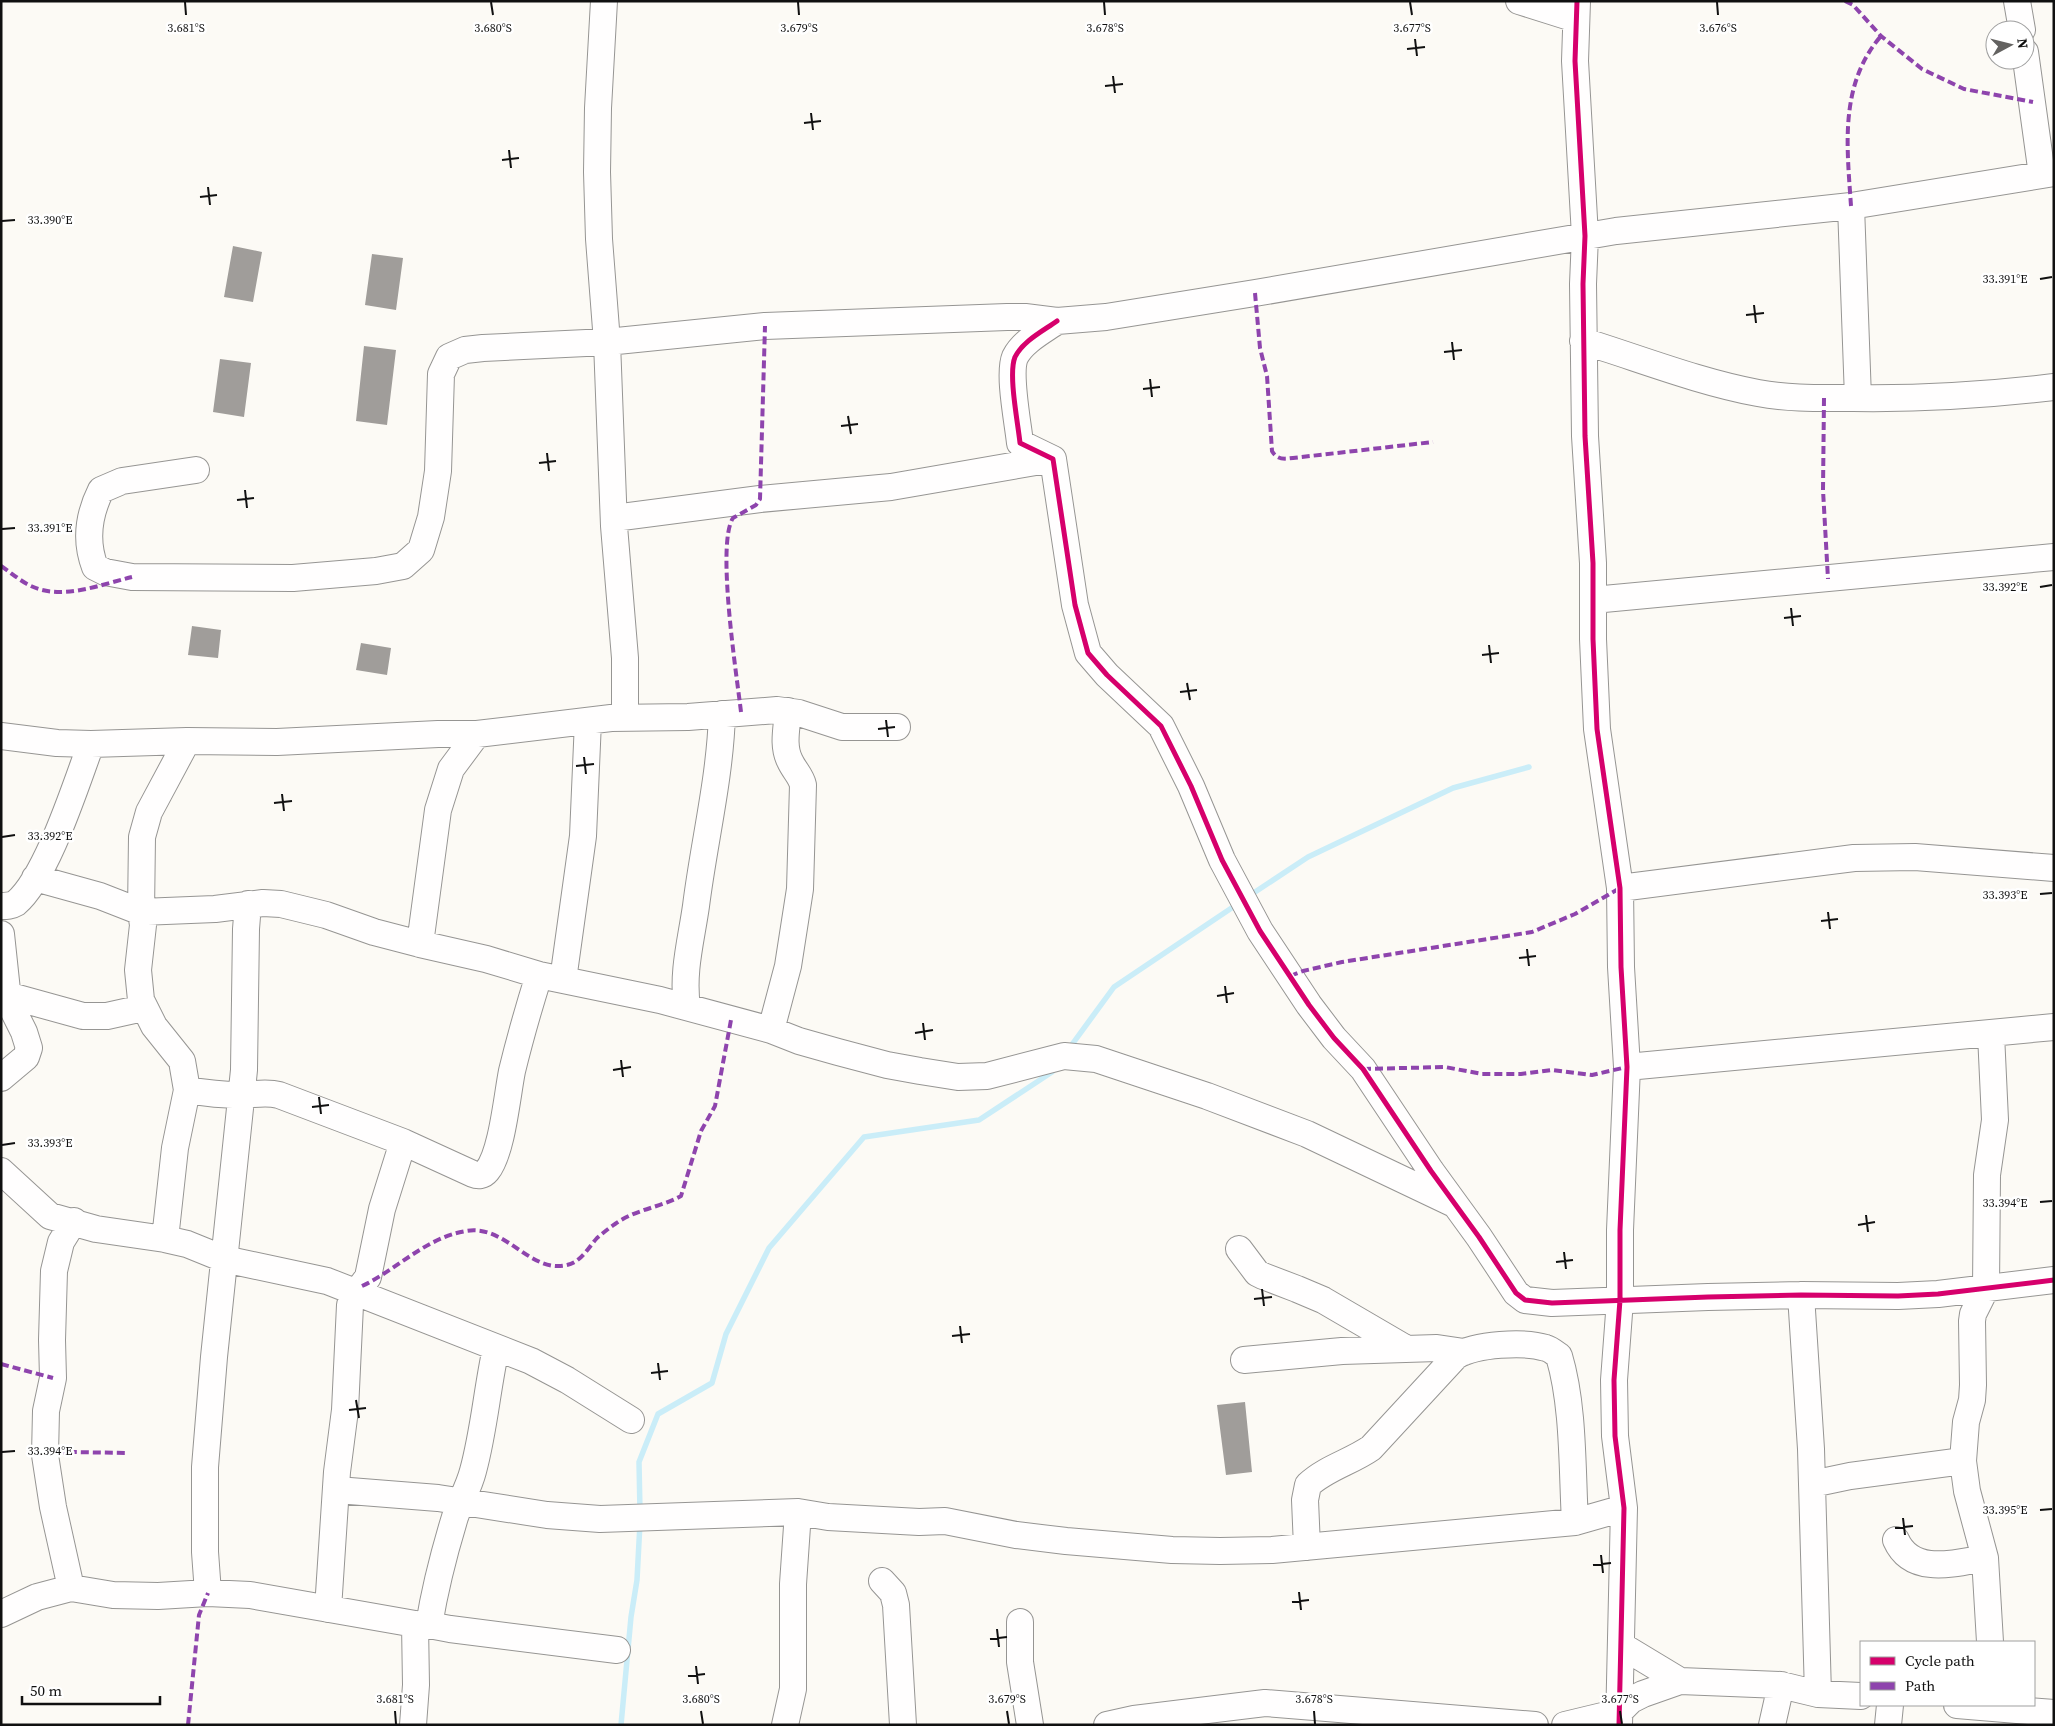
<svg xmlns="http://www.w3.org/2000/svg" width="2055" height="1726" font-family="'Source Serif 4',serif">
<rect width="100%" height="100%" fill="#fcfaf5"/>
<g fill="none" stroke-linecap="round" stroke-linejoin="round">
<path stroke="#caedf8" stroke-width="5.5" d="M 1249,896 L 1308,857 L 1453,788 L 1529,767
M 1068,1050 L 1114,987 L 1239,903
M 640,1512 L 639,1462 L 658,1414 L 712,1383 L 726,1334 L 769,1248 L 864,1137 L 979,1120 L 1052,1072 L 1055,1067
M 621,1725 L 631,1617 L 637,1580 L 640,1523"/>
</g>
<path fill="#a09d9a" d="M 233,246 L 262,252 L 253,302 L 224,297 Z
M 372,254 L 403,258 L 396,310 L 365,305 Z
M 364,346 L 396,350 L 387,425 L 356,421 Z
M 220,359 L 251,363 L 244,417 L 213,412 Z
M 192,626 L 221,630 L 218,658 L 188,655 Z
M 361,643 L 391,648 L 387,675 L 356,670 Z
M 1245,1402 L 1252,1472 L 1226,1475 L 1217,1405 Z"/>
<g fill="none" stroke-linecap="round" stroke-linejoin="round">
<defs>
<path id="minor" d="M 604,1 L 598,108 L 597,172 L 599,239 L 607,342 L 614,526 L 625,658 L 625,718
M 1519,1 L 1576,19
M 1577,1 L 1575,61 L 1585,236 L 1583,284 L 1585,436 L 1593,563 L 1593,639 L 1597,729 L 1620,888 L 1621,967 L 1627,1067 L 1620,1230 L 1620,1300 L 1614,1380 L 1615,1436 L 1624,1508 L 1619,1725
M 2017,1 L 2022,30
M 2025,52 L 2042,175
M 1851,206 L 1858,398
M 1057,321 C 1043,331 1023,341 1015,357 C 1008,374 1018,423 1020,443 L 1053,459 L 1075,605 L 1088,653 L 1107,675 L 1161,726 L 1191,786 L 1222,860 L 1260,931 L 1309,1005 L 1334,1038 L 1363,1069 L 1431,1171 L 1479,1237 L 1516,1293 L 1525,1300 L 1552,1303 L 1708,1297 L 1801,1295 L 1898,1296 L 1938,1294 L 2054,1280
M 1583,341 C 1641,359 1699,382 1758,393 C 1789,399 1821,398 1853,398 C 1920,399 1987,395 2054,387
M 196,470 L 122,481 L 101,490 C 89,514 85,541 95,567 L 105,572 L 132,577 L 293,578 L 376,571 L 403,566 L 421,550 L 431,517 L 438,471 L 441,374 L 449,357 L 465,350 L 483,348 L 607,342 L 765,326 L 1007,317 L 1025,317 L 1057,321 L 1106,317 L 1255,293 L 1616,231 L 1851,206 L 2054,173
M 614,518 L 760,499 L 891,487 L 1053,459
M 1593,600 L 2054,557
M 1,736 L 57,743 L 91,744 L 187,741 L 277,742 L 438,734 L 477,734 L 611,718 L 688,717 L 777,710 L 799,713 L 842,727 L 897,727
M 35,878 L 100,896 L 141,912 L 215,909 L 263,903 L 281,904 L 326,915 L 374,932 L 420,944 L 486,959 L 539,975 L 660,1000 L 771,1030 L 799,1041 L 838,1052 L 887,1065 L 920,1071 L 958,1077 L 987,1076 L 1064,1056 L 1096,1059 L 1207,1096 L 1307,1134 L 1452,1203
M 1620,888 L 1854,858 L 1915,857 L 2054,868
M 1,906 C 7,906 11,906 16,903 C 47,877 76,784 91,744
M 1,934 L 8,1000 L 24,1032 L 29,1048 L 26,1057 L 1,1078
M 420,944 L 438,810 L 451,769 L 477,734
M 563,980 L 583,836 L 588,721
M 7,995 L 83,1016 L 107,1016 L 143,1008
M 687,1007 C 682,972 691,941 696,906 C 704,842 720,779 722,714
M 771,1030 L 788,966 L 800,889 L 803,785 C 801,776 794,770 790,761 C 782,746 787,727 788,711
M 1627,1067 L 2054,1027
M 187,1090 C 205,1093 221,1095 239,1095 C 253,1095 265,1091 279,1095 L 403,1142 L 473,1174 C 478,1176 483,1176 487,1171 C 502,1153 507,1096 512,1071 C 520,1038 529,1007 539,975
M 1,1171 L 50,1216 L 96,1229 L 165,1239 L 187,1244 L 224,1259 L 327,1281 L 531,1361 L 567,1380 L 631,1420
M 165,1239 L 175,1148 L 187,1090 L 182,1061 L 154,1026 L 141,1000 L 138,970 L 143,925 L 141,912 L 142,837 L 149,812 L 187,741
M 1239,1249 L 1257,1273 L 1263,1276 L 1297,1289 L 1323,1300 L 1407,1349
M 1801,1295 L 1811,1449 L 1818,1694
M 1244,1360 L 1342,1351 L 1437,1348 L 1464,1352
M 1812,1484 L 1850,1476 L 1963,1461
M 337,1490 L 438,1498 L 547,1515 L 600,1519 L 798,1512 L 828,1517 L 919,1522 L 945,1521 L 1016,1535 L 1066,1541 L 1172,1550 L 1220,1551 L 1272,1550 L 1575,1522 L 1624,1508
M 1896,1540 C 1912,1576 1955,1563 1985,1558
M 1307,1547 L 1305,1500 L 1308,1485 C 1326,1468 1351,1462 1371,1448 L 1456,1356 C 1476,1344 1524,1341 1546,1348 C 1550,1349 1555,1353 1559,1356 C 1574,1406 1572,1470 1575,1522
M 882,1581 L 893,1593 L 896,1605 L 903,1725
M 71,1588 L 53,1507 L 45,1455 L 46,1411 L 53,1378 L 52,1340 L 54,1271 L 61,1242 L 74,1221
M 208,1593 L 205,1552 L 205,1467 L 214,1357 L 244,1070 L 246,929 L 248,904
M 328,1609 L 337,1472 L 345,1410 L 350,1305 L 357,1292 L 368,1277 L 382,1209 L 403,1142
M 1,1614 L 37,1597 L 71,1588 L 113,1595 L 158,1596 L 208,1593 L 250,1595 L 415,1624 L 429,1625 L 450,1629 L 617,1650
M 1020,1622 L 1020,1662 L 1030,1725
M 429,1625 C 435,1588 444,1553 455,1517 C 460,1502 469,1487 473,1471 C 484,1431 487,1389 496,1348
M 1990,1642 L 1985,1558 L 1967,1491 L 1963,1461 L 1966,1422 L 1972,1400 L 1973,1385 L 1972,1321 L 1973,1314 L 1986,1288 L 1987,1175 L 1995,1120 L 1991,1034
M 1622,1646 L 1680,1681
M 1957,1705 L 2054,1713
M 413,1725 L 416,1685 L 415,1624
M 785,1725 L 793,1689 L 793,1584 L 798,1512
M 1107,1725 L 1134,1719 L 1265,1703 L 1535,1725
M 1565,1725 L 1619,1712 L 1631,1700 L 1643,1694 L 1680,1681 L 1781,1685 L 1818,1694 L 1861,1696
M 1772,1725 L 1781,1685
M 1888,1725 L 1890,1705"/>
</defs>
<use href="#minor" stroke="#969593" stroke-width="28"/>
<use href="#minor" stroke="#fffefe" stroke-width="26"/>
<path stroke="#8e44ad" stroke-width="4" stroke-dasharray="8 4" stroke-linecap="butt" d="M 1845,1 L 1853,5 L 1881,36 L 1922,69 L 1964,89 L 2033,102
M 1851,206 C 1847,146 1839,85 1881,36
M 1255,293 L 1260,348 L 1267,376 L 1272,451 C 1277,460 1284,459 1293,458 L 1433,442
M 1824,398 L 1823,490 L 1828,579
M 1,566 C 10,572 18,579 27,584 C 59,602 99,585 132,577
M 741,712 C 737,677 716,544 733,518 L 756,505 L 760,499 L 765,326
M 1290,976 L 1303,971 L 1342,962 L 1532,932 L 1575,914 L 1620,888
M 1363,1069 L 1445,1067 L 1482,1074 L 1521,1074 L 1552,1070 L 1592,1075 L 1627,1067
M 362,1286 C 398,1269 425,1238 466,1231 C 506,1224 530,1274 567,1265 C 581,1262 588,1248 597,1238 C 603,1233 609,1228 615,1224 C 636,1209 659,1208 681,1196 L 701,1131 L 715,1106 L 731,1020
M 1,1364 L 53,1378
M 45,1455 L 70,1452 L 127,1453
M 188,1725 L 199,1615 L 208,1593"/>
<defs>
<path id="cycleway" d="M 1577,1 L 1575,61 L 1585,236 L 1583,284 L 1585,436 L 1593,563 L 1593,639 L 1597,729 L 1620,888 L 1621,967 L 1627,1067 L 1620,1230 L 1620,1300 L 1614,1380 L 1615,1436 L 1624,1508 L 1619,1725
M 1057,321 C 1043,331 1023,341 1015,357 C 1008,374 1018,423 1020,443 L 1053,459 L 1075,605 L 1088,653 L 1107,675 L 1161,726 L 1191,786 L 1222,860 L 1260,931 L 1309,1005 L 1334,1038 L 1363,1069 L 1431,1171 L 1479,1237 L 1516,1293 L 1525,1300 L 1552,1303 L 1708,1297 L 1801,1295 L 1898,1296 L 1938,1294 L 2054,1280"/>
</defs>
<use href="#cycleway" stroke="#fff" stroke-width="8"/>
<use href="#cycleway" stroke="#d6006c" stroke-width="5"/>
</g>
<path fill="none" stroke="#101010" stroke-width="2" d="M 185,2 L 186,15M 491,2 L 493,15M 798,2 L 799,15M 1104,2 L 1105,15M 1410,2 L 1412,15M 1717,2 L 1718,15M 1415,39 L 1417,56M 1407,49 L 1425,47M 1113,76 L 1115,93M 1105,86 L 1123,84M 811,113 L 813,130M 804,123 L 821,121M 509,150 L 511,168M 502,160 L 519,158M 208,187 L 210,205M 200,197 L 217,195M 2,221 L 15,220M 2040,279 L 2052,277M 1754,305 L 1756,323M 1746,315 L 1764,313M 1452,342 L 1454,360M 1444,352 L 1462,350M 1150,379 L 1152,397M 1143,389 L 1160,387M 848,416 L 851,434M 841,426 L 858,424M 547,453 L 549,471M 539,463 L 556,461M 245,490 L 247,508M 237,500 L 254,498M 2,529 L 15,528M 2040,587 L 2052,585M 1791,608 L 1793,626M 1784,618 L 1801,616M 1489,645 L 1491,663M 1482,655 L 1499,653M 1187,683 L 1190,700M 1180,692 L 1197,690M 886,720 L 888,737M 878,729 L 895,727M 584,757 L 586,774M 576,766 L 594,764M 282,794 L 284,811M 274,803 L 292,801M 2,837 L 15,835M 2040,894 L 2052,893M 1828,912 L 1830,929M 1821,921 L 1838,919M 1527,949 L 1529,966M 1519,958 L 1536,956M 1225,986 L 1227,1003M 1217,996 L 1234,993M 923,1023 L 925,1040M 915,1033 L 933,1030M 621,1060 L 623,1077M 613,1070 L 631,1067M 319,1097 L 321,1114M 312,1107 L 329,1105M 2,1145 L 15,1143M 2040,1202 L 2052,1201M 1866,1215 L 1868,1232M 1858,1225 L 1875,1222M 1564,1252 L 1566,1269M 1556,1262 L 1573,1260M 1262,1289 L 1264,1306M 1254,1299 L 1272,1297M 960,1326 L 962,1343M 952,1336 L 970,1334M 658,1363 L 660,1380M 651,1373 L 668,1371M 356,1400 L 359,1418M 349,1410 L 366,1408M 2,1452 L 15,1451M 2040,1510 L 2052,1509M 1903,1518 L 1905,1535M 1895,1528 L 1913,1526M 1601,1555 L 1603,1573M 1593,1565 L 1611,1563M 1299,1592 L 1301,1610M 1292,1602 L 1309,1600M 997,1629 L 999,1647M 990,1639 L 1007,1637M 696,1666 L 698,1684M 688,1676 L 705,1674M 395,1711 L 396,1724M 701,1711 L 703,1724M 1007,1711 L 1009,1724M 1314,1711 L 1315,1724M 1620,1711 L 1622,1724"/>
<g font-size="12" text-anchor="middle" fill="#101010" stroke="#fff" stroke-width="5" stroke-linejoin="round" paint-order="stroke">
<text x="186" y="32">3.681°S</text>
<text x="493" y="32">3.680°S</text>
<text x="799" y="32">3.679°S</text>
<text x="1105" y="32">3.678°S</text>
<text x="1412" y="32">3.677°S</text>
<text x="1718" y="32">3.676°S</text>
<text x="50" y="224">33.390°E</text>
<text x="2005" y="283">33.391°E</text>
<text x="50" y="532">33.391°E</text>
<text x="2005" y="591">33.392°E</text>
<text x="50" y="840">33.392°E</text>
<text x="2005" y="899">33.393°E</text>
<text x="50" y="1147">33.393°E</text>
<text x="2005" y="1207">33.394°E</text>
<text x="50" y="1455">33.394°E</text>
<text x="2005" y="1514">33.395°E</text>
<text x="395" y="1703">3.681°S</text>
<text x="701" y="1703">3.680°S</text>
<text x="1007" y="1703">3.679°S</text>
<text x="1314" y="1703">3.678°S</text>
<text x="1620" y="1703">3.677°S</text>
</g>
<rect width="2055" height="1726" fill="none" stroke="#101010" stroke-width="5"/>
<rect x="1860" y="1641" width="175" height="65" fill="#ffffff" stroke="#9f9f9f"/>
<rect x="1870" y="1657" width="25" height="8" fill="#d6006c" stroke="#9f9f9f"/>
<text x="1905" y="1666" font-size="15" fill="#101010">Cycle path</text>
<rect x="1870" y="1682" width="25" height="8" fill="#8e44ad" stroke="#9f9f9f"/>
<text x="1905" y="1691" font-size="15" fill="#101010">Path</text>
<g transform="translate(2010 45) rotate(83)"><circle r="24" fill="#ffffff" stroke="#9f9f9f"/>
<path d="M0-4L9 19L0 12L-9 19Z" fill="#636260"/>
<text y="-8" font-size="14" font-weight="bold" text-anchor="middle" fill="#101010">N</text>
</g>
<path d="M22 1696v8h138v-8" fill="none" stroke="#101010" stroke-width="2.5"/>
<text x="30" y="1696" font-size="15" fill="#101010" stroke="#ffffff" stroke-width="4" paint-order="stroke">50 m</text>
</svg>
